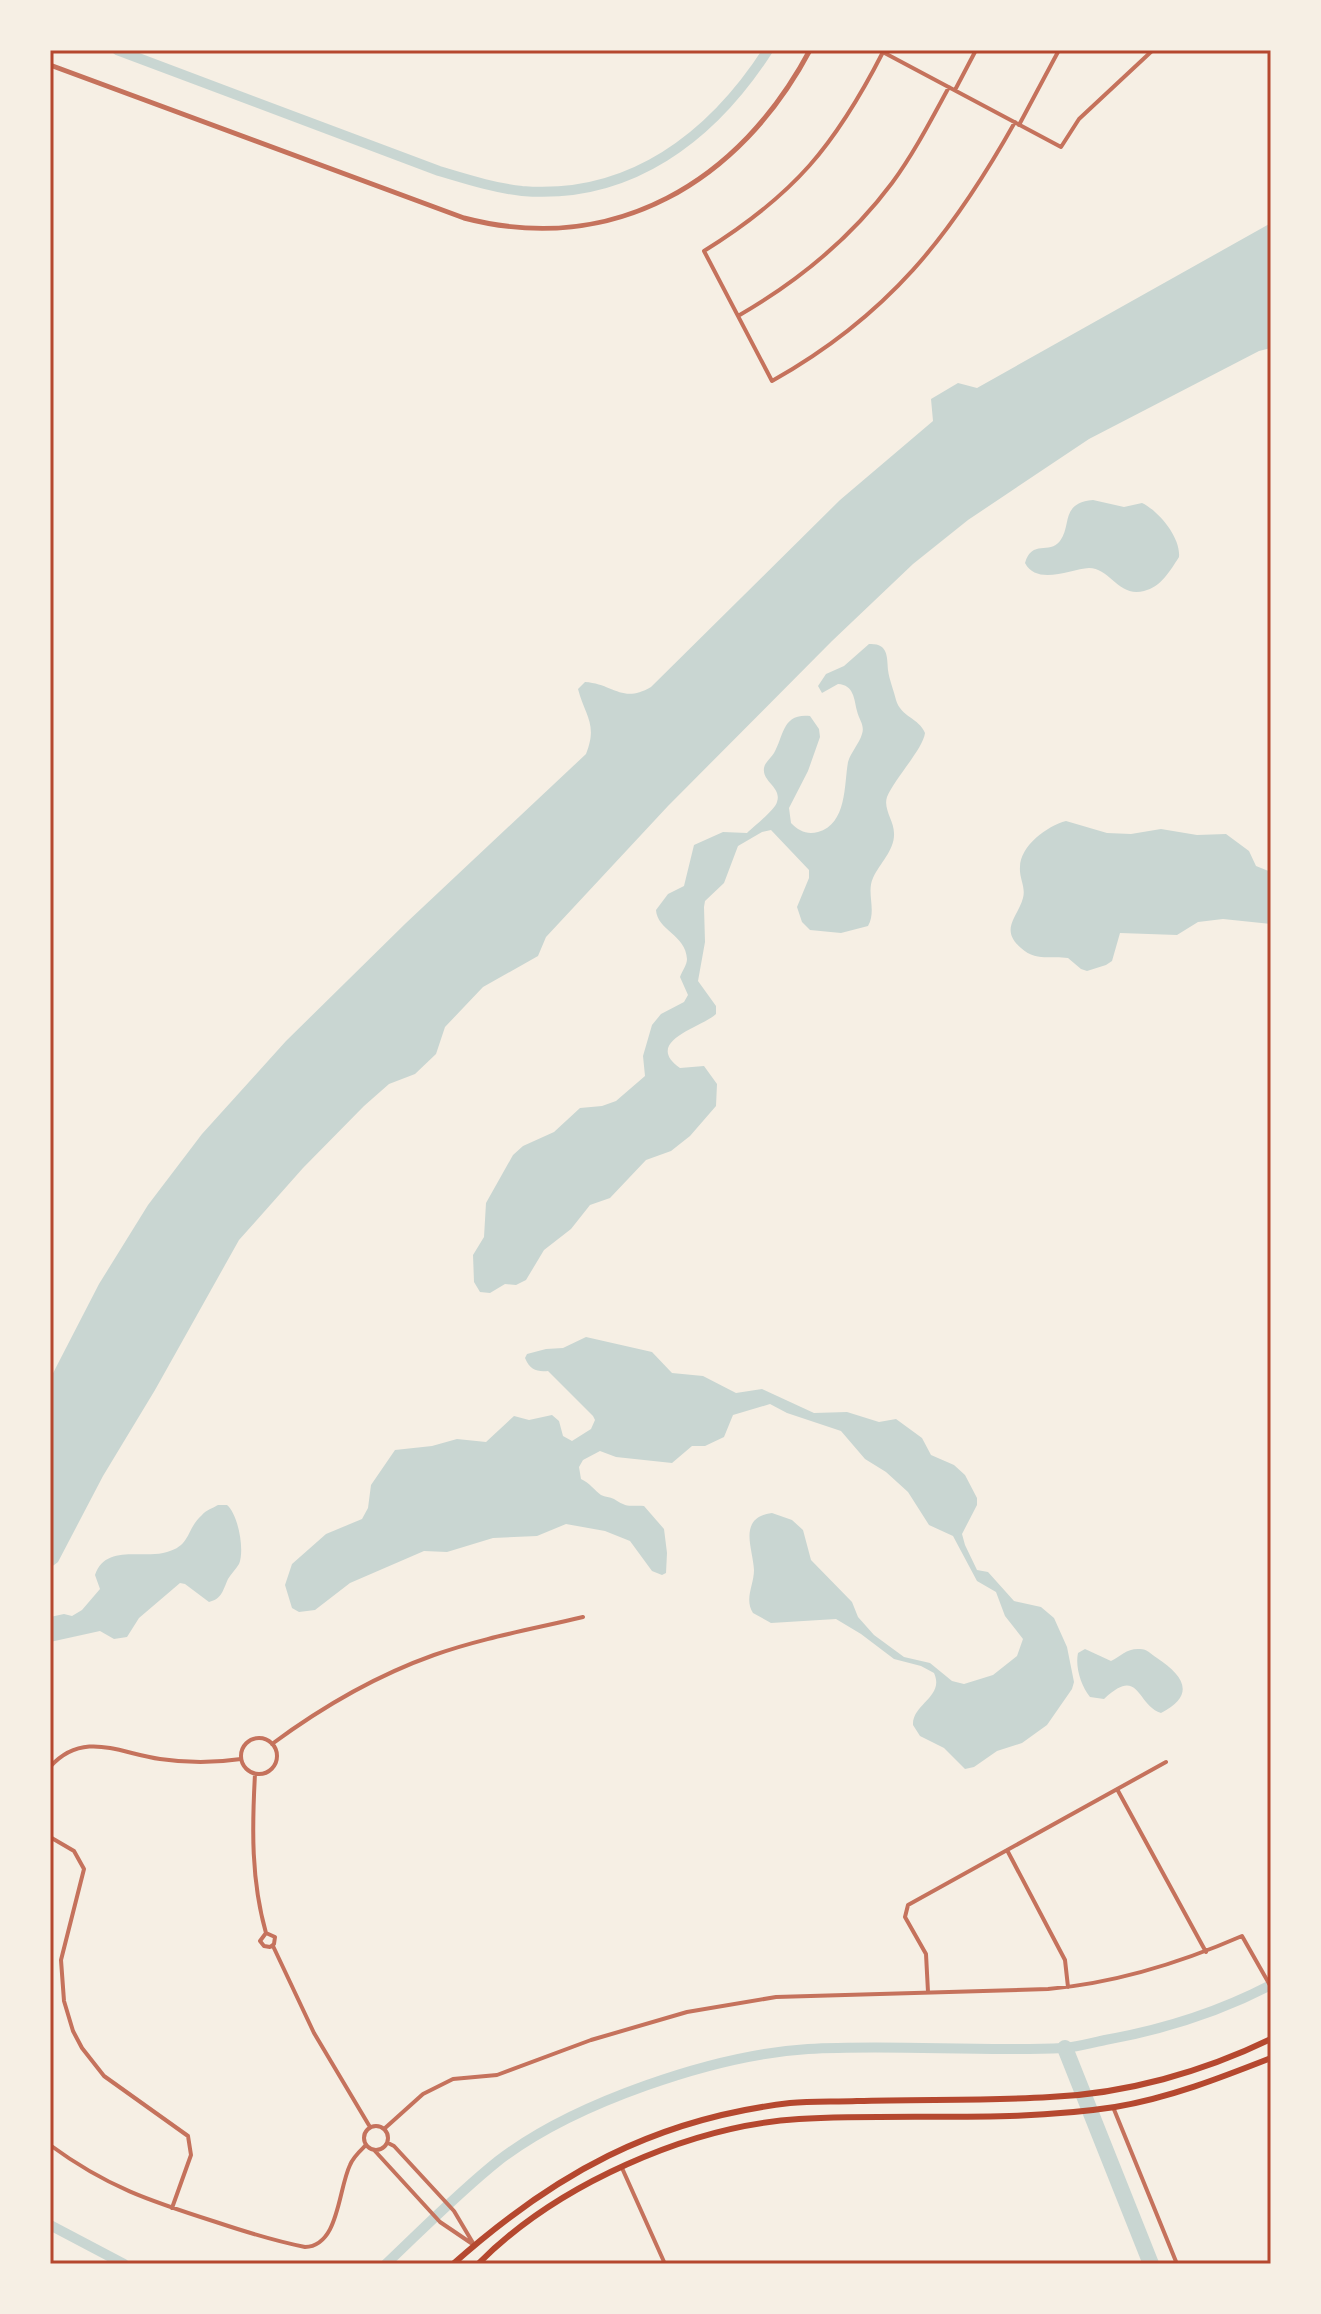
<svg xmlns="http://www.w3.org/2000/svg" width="1321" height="2314" font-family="'Alegreya Sans',sans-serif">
<rect width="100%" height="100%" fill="#f6efe4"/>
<path fill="#c9d6d2" d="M 1271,223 L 1271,348 L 1259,351 L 1089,439 L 968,520 L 913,564 L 832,641 L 668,806 L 546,937 L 538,956 L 483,987 L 445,1027 L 436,1054 L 415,1074 L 389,1084 L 364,1106 L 303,1168 L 239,1240 L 155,1390 L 103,1476 L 58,1562 L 50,1568 L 50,1379 L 99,1284 L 148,1205 L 202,1134 L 286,1041 L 406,923 L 586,754 C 598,724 585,716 578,689 L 585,682 C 614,684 622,704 651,687 L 840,500 L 933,421 L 931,399 L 958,383 L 977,388 Z
M 1093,500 L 1124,507 L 1142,503 C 1159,511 1181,538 1179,557 C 1170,571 1161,587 1144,591 C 1119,598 1110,568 1089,568 C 1071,569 1037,586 1025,563 C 1032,539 1049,555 1060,541 C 1072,525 1060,503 1093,500 Z
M 869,644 C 888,643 887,656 888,670 C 889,679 894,691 896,700 C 901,717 919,718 925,733 C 923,749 895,778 887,797 C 883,809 894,821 894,833 C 895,850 880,863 873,878 C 866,893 877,910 868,926 L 841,933 L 810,930 L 802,922 L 797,907 L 809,878 L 809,870 L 771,830 L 762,832 L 738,846 L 724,883 L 705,901 L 704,907 L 705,942 L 698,981 L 716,1006 L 716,1014 C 703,1027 642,1041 680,1068 L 704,1066 L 717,1084 L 716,1106 L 690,1136 L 671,1151 L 646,1160 L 610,1198 L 590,1205 L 571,1229 L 544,1250 L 526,1280 L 516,1285 L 505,1284 L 490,1293 L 480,1292 L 474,1282 L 473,1255 L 484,1237 L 486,1203 L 513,1155 L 523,1146 L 554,1132 L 580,1108 L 602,1106 L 616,1101 L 645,1076 L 643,1056 L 652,1025 L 661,1014 L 684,1002 L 688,995 L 680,977 C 682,971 687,965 687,959 C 686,935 657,930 656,910 L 668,894 L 684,886 L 694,845 L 723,832 L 747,833 C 754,826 775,810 777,802 C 782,787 762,782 764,768 C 765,762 771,758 774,753 C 784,736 782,713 810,716 L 819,729 L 820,737 L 808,771 L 789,808 L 791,823 C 799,831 807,835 818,832 C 847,824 844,785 848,762 C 851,752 859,744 862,734 C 865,725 859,720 857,711 C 854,699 854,685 838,684 L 822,693 L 818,686 L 826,674 L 844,666 Z
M 1066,821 L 1107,833 L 1131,834 L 1161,829 L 1197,835 L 1226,834 L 1249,851 L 1256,866 L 1271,872 L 1271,924 L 1223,919 L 1198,922 L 1177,935 L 1120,933 L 1112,961 L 1106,965 L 1087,971 L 1081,969 L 1068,958 C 1051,955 1036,962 1021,948 C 999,929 1018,917 1023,898 C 1026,887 1019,878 1020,867 C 1020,846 1047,826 1066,821 Z
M 586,1337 L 652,1352 L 672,1373 L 703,1376 L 736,1393 L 762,1389 L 814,1413 L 847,1412 L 879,1422 L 896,1419 L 922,1438 L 931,1455 L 954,1465 L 965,1475 L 977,1498 L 977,1505 L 962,1534 L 965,1545 L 977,1570 L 988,1572 L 1014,1601 L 1041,1607 L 1054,1618 L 1067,1647 L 1074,1682 L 1072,1689 L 1047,1725 L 1022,1743 L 997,1751 L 974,1767 L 965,1769 L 944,1748 L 920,1736 L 913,1725 C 912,1704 945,1697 934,1673 L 921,1666 L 894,1659 L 861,1634 L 836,1619 L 771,1623 L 753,1613 C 744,1599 754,1585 754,1570 C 753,1548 737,1518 772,1513 L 792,1520 L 803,1530 L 811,1560 L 852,1602 L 858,1617 L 874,1635 L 904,1657 L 930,1663 L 952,1681 L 964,1684 L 993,1675 L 1017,1656 L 1023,1639 L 1005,1616 L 996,1592 L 977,1581 L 953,1536 L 929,1525 L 908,1492 L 886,1472 L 865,1459 L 841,1431 L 787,1413 L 770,1404 L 733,1415 L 724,1437 L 705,1446 L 692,1446 L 672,1463 L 616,1457 L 600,1451 L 583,1460 L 579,1467 L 581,1479 C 590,1483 594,1490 601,1495 C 605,1497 610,1497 614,1499 C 628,1508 627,1505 644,1506 L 664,1529 L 667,1553 L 666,1573 L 662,1575 L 652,1571 L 630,1541 L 605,1531 L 566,1524 L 537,1536 L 493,1538 L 447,1552 L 424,1551 L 350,1583 L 315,1610 L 299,1612 L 292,1608 L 285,1585 L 292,1564 L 326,1534 L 362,1519 L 368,1508 L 371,1485 L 395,1450 L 432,1446 L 457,1439 L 486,1442 L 514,1416 L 529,1420 L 552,1415 L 559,1421 L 563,1436 L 572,1441 L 591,1429 L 595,1420 L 593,1416 L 548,1371 C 537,1372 530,1370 525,1358 L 527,1354 L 546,1349 L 563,1348 Z
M 218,1505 L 227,1505 C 238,1514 245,1550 239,1564 C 236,1569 231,1574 228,1579 C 223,1590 222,1599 209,1602 L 185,1584 L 180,1583 L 139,1618 L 127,1637 L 114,1639 L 100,1631 L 50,1642 L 50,1617 L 64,1614 L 72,1616 L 82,1610 L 100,1589 L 95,1575 C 105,1545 140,1558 163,1553 C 192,1547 185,1530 202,1515 C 206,1510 213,1508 218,1505 Z
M 1085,1649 L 1111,1661 C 1121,1656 1127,1648 1140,1649 C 1147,1649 1151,1654 1157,1658 C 1183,1675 1197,1695 1161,1713 C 1136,1705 1140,1665 1104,1699 L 1090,1697 C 1081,1686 1075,1667 1078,1653 Z"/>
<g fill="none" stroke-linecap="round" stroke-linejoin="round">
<path stroke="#c9d6d2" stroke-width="10" d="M 117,50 L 439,171 C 466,179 494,188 522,191 C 630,200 712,137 768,50
M 50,2225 L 124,2264
M 386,2264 C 423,2229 458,2193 498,2161 C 573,2103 714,2055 808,2049 C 893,2044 978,2052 1063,2048 C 1077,2047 1091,2043 1105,2040 C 1162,2030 1219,2012 1271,1985"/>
<path stroke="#c9d6d2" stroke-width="16" d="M 1065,2048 L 1151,2264"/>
<path stroke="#c5725c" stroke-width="4" d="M 879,50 L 1061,147 L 1079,119 L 1153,50
M 883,52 C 835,146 794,195 704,251 L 772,381 C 888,316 951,236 1015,122
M 955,90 L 976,50
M 1019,125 L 1059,50
M 738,316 C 797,282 851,238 892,183 C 914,153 931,120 949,87
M241 1756a18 18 0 1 1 36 0a18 18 0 1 1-36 0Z
M 272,1744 C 322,1707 375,1676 434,1655 C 482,1638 533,1629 583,1617
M 50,1767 C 83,1730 119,1753 160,1759 C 187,1763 214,1763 241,1759
M 255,1774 C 252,1828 251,1880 266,1933 L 260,1941 L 264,1946 L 270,1947 L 274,1944 L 275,1937 L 266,1933
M 1117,1789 L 1206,1952
M 50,1837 L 74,1851 L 84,1869 L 61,1960 L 64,2001 L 73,2031 L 82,2048 L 104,2076 L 188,2136 L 191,2155 L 172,2208
M 1007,1850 L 1065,1960 L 1068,1987
M 273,1946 L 314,2033 L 370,2127
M 928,1992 L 926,1954 L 905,1917 L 908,1905 L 1166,1762
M 1113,2107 L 1177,2264
M364 2138a12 12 0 1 1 24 0a12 12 0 1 1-24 0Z
M 384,2129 L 423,2094 L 453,2079 L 497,2075 L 591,2040 L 687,2012 L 776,1997 L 1048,1989 C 1117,1983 1180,1963 1242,1936 L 1271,1987
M 388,2143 L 394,2146 L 454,2211 L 473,2243
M 50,2145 C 107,2187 150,2201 216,2222 C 246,2232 275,2241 305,2247 C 339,2246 338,2190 350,2165 C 353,2157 360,2151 366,2145
M 375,2151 L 440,2222 L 474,2245
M 622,2168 L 665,2264"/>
<path stroke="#c5725c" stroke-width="5" d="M 50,65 L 464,218 C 614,257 740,182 810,50"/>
<path stroke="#b5482f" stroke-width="6" d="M 453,2264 C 554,2174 654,2119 790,2103 C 812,2101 835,2102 857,2101 C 921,2099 986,2101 1050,2097 C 1125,2094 1203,2072 1271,2039
M 478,2264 C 556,2185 689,2126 799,2119 C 904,2113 1011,2123 1115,2107 C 1169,2098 1220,2078 1271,2058"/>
</g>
<rect width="1321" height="2314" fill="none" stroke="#f6efe4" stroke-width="104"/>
<rect x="52" y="52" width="1217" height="2210" fill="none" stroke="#b5482f" stroke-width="3"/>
</svg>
